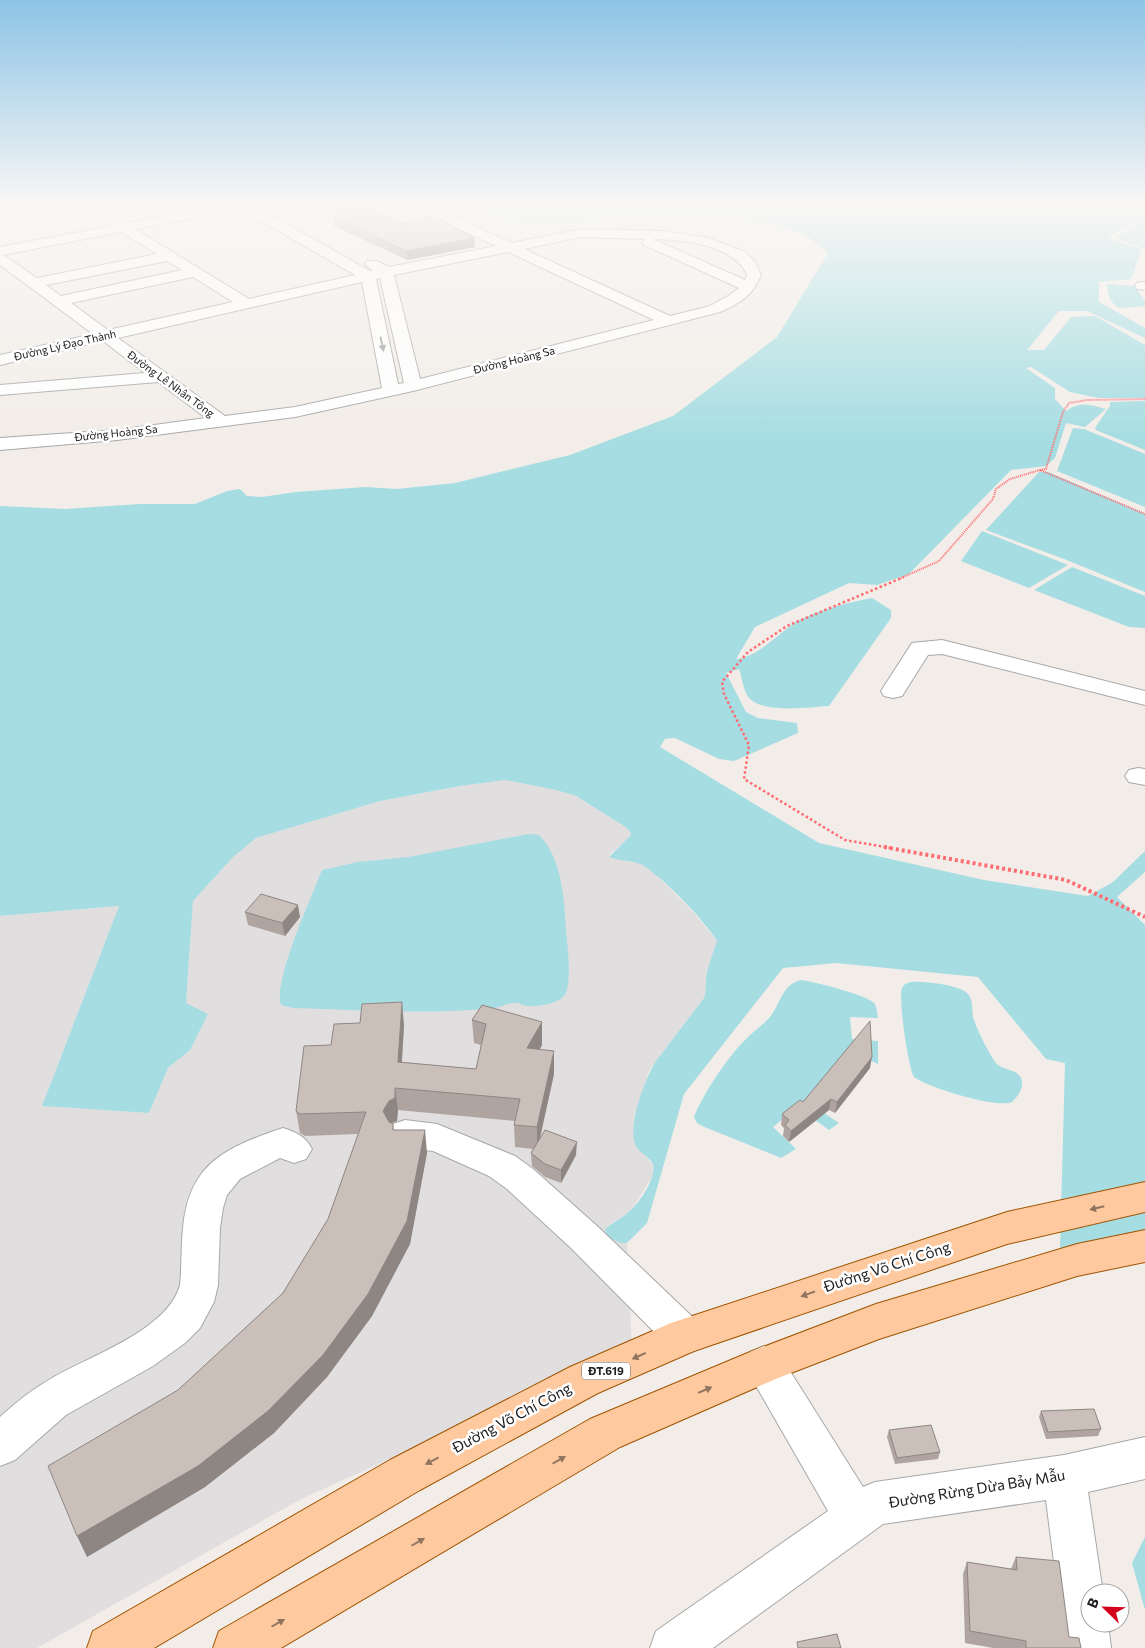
<svg xmlns="http://www.w3.org/2000/svg" width="1145" height="1648" font-family="Commissioner,sans-serif">
<rect width="100%" height="100%" fill="#f2ede8"/>
<path fill="#e0dedf" d="M 505,780 L 556,790 L 576,796 L 628,829 L 632,833 L 630,838 L 610,854 L 609,857 L 641,864 L 655,874 L 694,913 L 717,941 L 708,969 L 705,980 L 707,992 L 704,998 L 656,1061 L 649,1071 L 643,1089 L 635,1123 L 634,1142 L 638,1149 L 653,1164 L 653,1175 L 631,1211 L 613,1222 L 605,1229 L 605,1233 L 620,1243 L 627,1243 L 632,1350 L 301,1499 L 37,1648 L 0,1648 L 0,916 L 119,906 L 42,1106 L 149,1113 L 168,1068 L 190,1050 L 208,1014 L 186,1004 L 193,901 L 233,857 L 256,838 L 380,801 L 460,786 Z"/>
<path fill="#a6dde2" d="M 470,208 L 1145,208 L 1145,224 C 1130,222 1120,230 1108,238 L 1138,248 L 1141,251 L 1131,279 L 1099,282 L 1099,302 L 1145,328 L 1145,338 L 1087,311 L 1059,311 L 1027,350 L 1044,350 L 1071,317 L 1095,316 L 1145,345 L 1145,398 L 1099,398 L 1070,392 L 1031,367 L 1026,368 L 1055,388 L 1055,399 L 1066,411 C 1080,401 1090,405 1106,409 L 1085,427 L 1066,423 L 1055,458 L 1046,466 L 1011,470 L 909,574 L 877,585 L 849,583 L 755,627 L 736,659 C 759,657 779,632 798,621 C 819,610 849,602 872,598 L 891,610 L 891,618 L 829,706 C 810,707 758,715 747,695 C 743,688 742,677 739,669 L 726,673 L 746,712 L 758,718 L 797,723 L 798,733 L 734,761 L 719,759 L 675,738 L 665,739 L 660,747 L 819,843 L 984,880 L 1088,896 L 1113,882 L 1145,851 L 1145,872 L 1117,897 L 1145,925 L 1145,1260 L 1137,1231 L 1060,1249 L 1065,1063 L 1046,1059 L 978,977 L 836,963 L 783,968 L 684,1094 L 647,1223 L 627,1243 L 620,1243 L 606,1236 L 605,1229 C 613,1222 624,1217 631,1210 C 641,1200 656,1178 653,1164 C 649,1156 637,1152 635,1144 C 628,1124 645,1078 656,1061 L 704,998 C 707,990 705,985 706,977 C 708,965 713,953 717,941 C 707,923 658,872 640,864 C 630,860 619,861 609,857 L 631,835 L 630,831 L 624,826 L 576,796 L 556,790 L 505,780 L 460,786 L 380,801 L 256,838 L 233,857 L 193,901 L 186,1003 L 208,1014 L 190,1050 L 168,1068 L 149,1113 L 42,1106 L 119,906 L 0,916 L 0,506 L 65,509 L 140,504 L 195,504 L 227,491 L 240,489 L 247,496 L 262,497 L 296,492 L 365,487 L 397,489 L 455,483 L 570,455 L 673,416 L 777,337 L 828,253 L 803,233 L 775,224 L 743,218 L 659,215 L 615,216 L 578,221 L 537,222 L 503,218 Z
M 1140,224 L 1145,226 L 1145,249 L 1114,238 L 1136,225 Z
M 1107,284 L 1135,286 L 1145,302 L 1145,306 L 1120,308 C 1111,305 1107,293 1107,284 Z
M 1145,401 L 1145,450 L 1096,430 L 1095,428 L 1110,406 L 1110,402 Z
M 1073,428 L 1084,429 L 1145,454 L 1145,507 L 1057,471 Z
M 1039,472 L 1048,472 L 1145,514 L 1145,592 L 1064,559 L 986,530 Z
M 982,531 L 1068,565 L 1029,588 L 961,561 Z
M 1072,567 L 1145,596 L 1145,628 L 1129,627 L 1034,590 Z
M 529,834 L 539,835 C 562,858 564,898 566,929 C 567,943 573,985 564,996 C 557,1004 537,1007 528,1006 C 523,1006 518,1002 513,1003 C 507,1003 501,1007 495,1008 C 428,1015 359,1010 293,1008 L 281,1005 C 273,981 312,896 322,870 L 358,862 L 408,857 Z
M 801,980 C 812,981 867,995 874,1003 C 877,1006 877,1013 878,1018 L 850,1017 L 852,1039 L 878,1041 L 878,1064 L 847,1050 L 805,1100 L 839,1123 L 829,1130 L 797,1107 L 773,1127 L 796,1149 L 781,1158 L 702,1126 L 697,1123 L 694,1117 C 703,1094 727,1058 745,1040 C 753,1032 763,1025 770,1017 C 781,1003 782,984 801,980 Z
M 911,982 C 924,981 960,985 968,994 C 974,1001 971,1012 974,1020 C 979,1034 987,1049 995,1062 C 1002,1071 1016,1068 1021,1078 C 1025,1087 1018,1096 1012,1102 C 997,1109 927,1087 914,1077 C 908,1067 898,997 902,988 C 904,984 907,983 911,982 Z
M 1145,1537 L 1145,1610 L 1132,1563 Z"/>
<g fill="none" stroke-linecap="round" stroke-linejoin="round">
<defs>
<path id="minor" d="M 85,208 L 100,208 L 125,223 L 207,208 L 232,208 L 231,211 L 226,212 L 135,229 L 249,299 L 355,275 L 244,211 L 243,208 L 258,208 L 370,271 L 373,271 L 365,264 L 367,261 L 377,261 L 389,267 L 496,246 L 420,211 L 419,208 L 435,208 L 512,243 L 581,229 L 666,231 L 708,238 L 745,252 L 755,262 L 761,275 C 752,296 742,302 720,312 L 413,391 L 295,417 L 117,440 L 0,450 L 0,438 L 117,430 L 206,418 L 158,382 L 0,395 L 0,385 L 145,373 L 103,341 L 0,365 L 0,355 L 93,334 L 0,265 L 0,247 L 111,226 L 86,211 ZM 121,232 L 157,254 L 37,278 L 3,255 ZM 581,237 L 646,239 L 642,242 L 644,245 L 739,288 L 728,296 L 710,306 L 670,316 L 524,249 ZM 653,239 C 681,239 735,245 747,275 L 745,280 ZM 508,252 L 654,320 L 420,379 L 394,275 ZM 167,261 L 182,270 L 61,296 L 46,285 ZM 193,277 L 233,302 L 108,330 L 71,303 ZM 380,278 L 404,383 L 398,384 L 376,279 ZM 362,282 L 382,388 L 295,407 L 225,416 L 118,338 Z
M 1142,282 L 1145,282 L 1145,290 L 1137,289 L 1135,286 L 1137,283 Z
M 942,640 L 1145,691 L 1145,705 L 942,654 L 928,655 L 902,696 L 893,698 L 884,696 L 881,691 L 912,643 Z
M 1138,768 L 1145,769 L 1145,785 L 1129,782 L 1125,776 L 1129,770 Z
M 405,1120 L 437,1124 L 515,1156 L 533,1169 L 597,1226 L 699,1323 L 705,1336 L 699,1349 L 685,1354 L 671,1349 L 571,1248 L 507,1189 L 489,1176 L 433,1151 L 405,1148 L 393,1144 L 388,1134 L 393,1124 Z
M 283,1128 C 296,1132 305,1136 312,1149 L 306,1159 L 294,1163 L 280,1158 L 240,1179 L 227,1195 L 223,1208 L 220,1228 L 218,1285 L 214,1302 L 200,1328 L 185,1343 L 153,1366 L 66,1415 L 15,1460 L 0,1466 L 0,1417 C 16,1402 33,1389 52,1378 C 90,1356 168,1330 180,1285 C 182,1266 181,1247 183,1228 C 189,1162 227,1147 283,1128 Z
M 764,1346 L 778,1352 L 863,1487 L 875,1482 L 1064,1455 L 1145,1437 L 1145,1479 L 1088,1492 L 1103,1593 L 1090,1593 L 1090,1623 L 1108,1623 L 1111,1648 L 1065,1648 L 1046,1500 L 883,1524 L 713,1648 L 650,1648 L 656,1631 L 828,1511 L 744,1365 L 750,1352 Z"/>
<path id="major" d="M 1145,1182 L 1145,1212 L 1007,1244 L 694,1351 L 598,1393 L 420,1490 L 154,1648 L 87,1648 L 93,1631 L 390,1460 L 570,1367 L 671,1323 L 1007,1212 Z
M 1145,1230 L 1145,1262 L 1077,1276 L 879,1339 L 778,1378 L 620,1447 L 281,1648 L 213,1648 L 219,1631 L 590,1419 L 750,1352 L 876,1304 L 1077,1244 Z"/>
</defs>
<use href="#minor" stroke="#a8a8a8" stroke-width="2"/>
<use href="#major" stroke="#9f5400" stroke-width="2"/>
<path stroke="#ff6c71" stroke-width="2" stroke-dasharray="1 1" stroke-linecap="butt" d="M 1040,470 L 1046,469 L 1063,412 L 1069,403 L 1087,400 L 1145,399
M 901,578 L 939,561 L 993,499 L 996,489 L 1010,479 L 1040,470 L 1145,514"/>
<path stroke="#ff6c71" stroke-width="2.5" stroke-dasharray="2.5 2.5" stroke-linecap="butt" d="M 891,848 L 845,840 L 744,779 L 749,745 L 724,694 L 722,682 L 748,652 L 787,626 L 904,577"/>
<path stroke="#ff6c71" stroke-width="4" stroke-dasharray="3 3" stroke-linecap="butt" d="M 884,847 L 1066,880 L 1145,917"/>
<use href="#minor" fill="#fff" fill-rule="evenodd"/>
<use href="#major" fill="#ffc9a0" fill-rule="evenodd"/>
</g>
<path fill="#afa4a0" d="M 333,217 L 404,224 L 475,247 L 407,260 L 334,226 Z
M 245,912 L 300,917 L 285,936 L 248,925 Z
M 482,1005 L 542,1045 L 539,1050 L 554,1074 L 540,1139 L 576,1155 L 561,1183 L 545,1177 L 532,1166 L 531,1153 L 533,1149 L 515,1147 L 514,1125 L 515,1121 L 398,1110 L 397,1121 L 391,1124 L 393,1124 L 394,1130 L 427,1153 L 410,1244 L 372,1316 L 327,1377 L 274,1433 L 205,1487 L 87,1557 L 178,1390 L 283,1293 L 328,1219 L 358,1134 L 305,1136 L 300,1133 L 296,1111 L 331,1045 L 404,1025 L 402,1063 L 476,1069 L 481,1045 L 474,1043 L 472,1020 Z
M 870,1068 L 835,1113 L 829,1110 L 789,1142 L 783,1136 L 784,1128 L 781,1125 L 782,1114 L 803,1102 Z
M 1041,1411 L 1101,1429 L 1098,1436 L 1046,1439 L 1039,1417 Z
M 889,1430 L 940,1452 L 938,1459 L 895,1464 L 887,1437 Z
M 1016,1557 L 1069,1637 L 1081,1648 L 993,1648 L 965,1643 L 963,1574 L 967,1562 L 1011,1569 Z"/>
<path fill="#8e8682" d="M 474,238 L 475,247 L 407,260 L 406,251 Z
M 298,905 L 300,917 L 285,936 L 282,923 Z
M 402,1002 L 404,1025 L 400,1085 L 398,1062 Z
M 542,1022 L 542,1045 L 528,1071 L 527,1048 Z
M 554,1051 L 554,1074 L 537,1150 L 537,1127 Z
M 872,1057 L 870,1068 L 835,1113 L 837,1102 Z
M 395,1088 L 398,1110 L 397,1121 L 391,1123 L 386,1133 L 383,1111 Z
M 831,1099 L 829,1110 L 789,1142 L 791,1131 Z
M 425,1130 L 427,1153 L 410,1244 L 372,1316 L 327,1377 L 274,1433 L 205,1487 L 87,1557 L 77,1536 Z
M 577,1142 L 576,1155 L 561,1183 L 561,1170 Z"/>
<path fill="#cbbfba" stroke="#8e8682" d="M 332,208 L 369,208 L 404,224 L 435,217 L 474,238 L 406,251 L 333,217 Z
M 261,894 L 298,905 L 282,923 L 245,912 Z
M 402,1002 L 398,1062 L 476,1069 L 486,1024 L 472,1020 L 482,1005 L 542,1022 L 527,1048 L 554,1051 L 537,1127 L 514,1125 L 520,1099 L 395,1088 L 395,1098 L 389,1101 L 383,1111 L 389,1122 L 393,1124 L 393,1130 L 425,1130 L 407,1221 L 368,1294 L 323,1355 L 268,1411 L 198,1466 L 77,1536 L 48,1466 L 178,1390 L 283,1293 L 328,1219 L 366,1112 L 300,1114 L 296,1111 L 304,1046 L 331,1045 L 334,1024 L 360,1023 L 362,1004 Z
M 870,1021 L 872,1057 L 837,1102 L 831,1099 L 791,1131 L 785,1125 L 789,1120 L 782,1114 L 800,1100 L 803,1102 Z
M 545,1130 L 577,1142 L 561,1170 L 545,1164 L 531,1153 Z
M 1094,1409 L 1101,1429 L 1048,1432 L 1041,1411 Z
M 931,1425 L 940,1452 L 897,1458 L 889,1430 Z
M 1016,1557 L 1059,1561 L 1069,1637 L 1079,1638 L 1081,1648 L 1026,1648 L 1026,1641 L 970,1631 L 967,1562 L 1017,1570 Z
M 837,1634 L 841,1648 L 798,1648 L 797,1642 Z"/>
<defs><path id="oneway-solid" d="M-6-.8H1V-3.2L6.5 0L1 3.2V.8H-6Z" transform="scale(1.25)"/></defs>
<use fill="#9b9b9b" href="#oneway-solid" transform="translate(382 344) rotate(78)"/>
<g fill="#907560">
<use href="#oneway-solid" transform="translate(1097 1208) rotate(167)"/>
<use href="#oneway-solid" transform="translate(808 1294) rotate(161)"/>
<use href="#oneway-solid" transform="translate(639 1356) rotate(156)"/>
<use href="#oneway-solid" transform="translate(705 1390) rotate(-23)"/>
<use href="#oneway-solid" transform="translate(559 1460) rotate(-30)"/>
<use href="#oneway-solid" transform="translate(432 1461) rotate(152)"/>
<use href="#oneway-solid" transform="translate(418 1542) rotate(-30)"/>
<use href="#oneway-solid" transform="translate(278 1623) rotate(-30)"/>
</g>
<linearGradient id="sky" x2="0" y2="1"><stop stop-color="#8dc4e6"/><stop offset="0.47" stop-color="#f9f7f5"/><stop offset="1" stop-color="#f9f7f5" stop-opacity="0"/></linearGradient>
<rect width="1145" height="438" fill="url(#sky)"/>
<g text-anchor="middle" stroke-width="5" stroke-linejoin="round" paint-order="stroke">
<g font-size="11" fill="#212121" stroke="#fff">
<text transform="translate(65 345) rotate(-13)" y="4">Đường Lý Đạo Thành</text>
<text transform="translate(514 360) rotate(-14)" y="4">Đường Hoàng Sa</text>
<text transform="translate(171 384) rotate(36)" y="4">Đường Lê Nhân Tông</text>
<text transform="translate(116 433) rotate(-6)" y="4">Đường Hoàng Sa</text>
</g>
<rect fill="#fff" stroke="#646464" stroke-width="1" x="582" y="1362.5" width="48" height="17" rx="4"/>
<g font-size="11" font-weight="bold" fill="#212121">
<text x="606" y="1375">ĐT.619</text>
</g>
<g font-size="15" fill="#212121" stroke="#fff">
<text transform="translate(887 1267) rotate(-18)" y="5">Đường Võ Chí Công</text>
<text transform="translate(512 1418) rotate(-28)" y="5">Đường Võ Chí Công</text>
<text transform="translate(977 1489) rotate(-9)" y="5">Đường Rừng Dừa Bảy Mẫu</text>
</g>
</g>
<g transform="translate(1105 1608) rotate(293)"><circle r="24" fill="#ffffff" stroke="#a6a6a6"/>
<path d="M0-4L9 19L0 12L-9 19Z" fill="#d3001d"/>
<text y="-8" font-size="14" font-weight="bold" text-anchor="middle" fill="#212121">B</text>
</g>
</svg>
